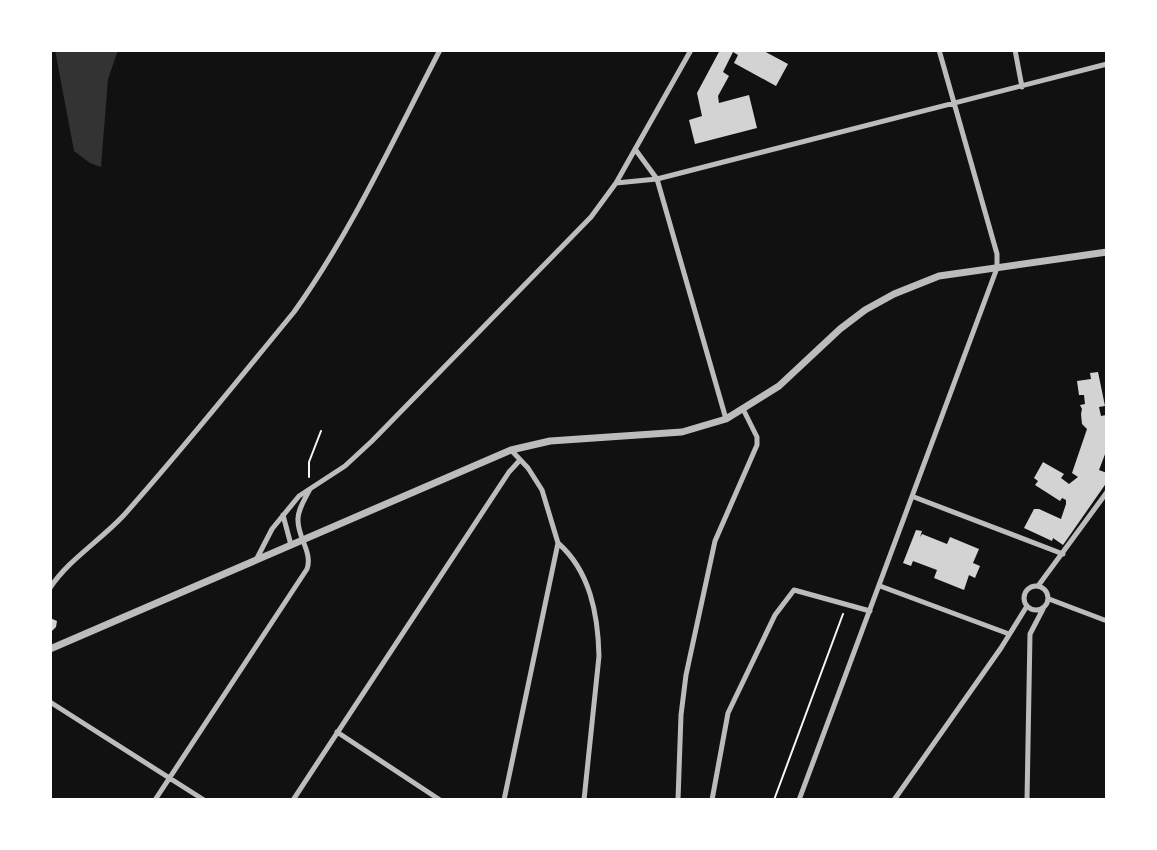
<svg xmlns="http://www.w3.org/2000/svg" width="1157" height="850" font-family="'PT Sans',sans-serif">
<rect width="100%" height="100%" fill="#111"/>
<path fill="#333" d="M 55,50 L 118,50 L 108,79 L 101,167 L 90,163 L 74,151 Z"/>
<path fill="#d3d3d3" d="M 720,50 L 762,50 L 788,64 L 776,86 L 734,63 L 738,55 L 733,52 L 723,72 L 729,76 L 718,96 L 719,103 L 749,95 L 757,128 L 695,144 L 689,120 L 702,116 L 697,93 Z
M 1098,372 L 1105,406 L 1099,407 L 1101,416 L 1106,415 L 1107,421 L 1107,449 L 1099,470 L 1107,473 L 1107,482 L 1063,545 L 1053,538 L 1052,541 L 1024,528 L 1034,509 L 1039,509 L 1061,519 L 1066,504 L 1066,500 L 1062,498 L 1060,501 L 1035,485 L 1038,481 L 1034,478 L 1043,462 L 1064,474 L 1061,478 L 1069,484 L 1078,477 L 1072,473 L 1087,429 L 1082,424 L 1081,414 L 1082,409 L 1080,405 L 1085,404 L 1084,395 L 1079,395 L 1077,381 L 1091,379 L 1090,373 Z
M 916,530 L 922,531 L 920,537 L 922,534 L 947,544 L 950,537 L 979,549 L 973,563 L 980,566 L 975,578 L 969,575 L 964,590 L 934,578 L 937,570 L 913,561 L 911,566 L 903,563 Z
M 50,618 L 57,621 L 56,627 L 52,631 Z"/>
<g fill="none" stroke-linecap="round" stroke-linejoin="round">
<path stroke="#f5f5f5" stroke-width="2" d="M 309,477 L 309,462 L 321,431
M 774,800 L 843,614"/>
<path stroke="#bcbcbc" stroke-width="5" d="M 1015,50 L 1022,87
M 635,149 L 657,179 L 726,419
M 616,183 L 657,179 L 1107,64
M 914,497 L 1063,554
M 283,515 L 291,545
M 558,543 C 590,571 598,614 599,656 L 584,800
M 256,560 L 272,529 L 299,496 L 345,466 L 372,441 L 591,217 L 616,183 L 691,50
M1024 598a12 12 0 1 1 24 0a12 12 0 1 1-24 0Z
M 880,586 L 1009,634
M 1038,586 L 1107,492
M 50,588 C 68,560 101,540 124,515 C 183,449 238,380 294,312 C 352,231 394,138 440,50
M 1049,599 L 1107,621
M 50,702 L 204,800
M 337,732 L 440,800
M 155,800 L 307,569 C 313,552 297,537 298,519 C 298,509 305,499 310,489
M 293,800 L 509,472 L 520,460
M 504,800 L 558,543 L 542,490 L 528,468 L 511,450
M 678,800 L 681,715 L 686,675 L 715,541 L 757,445 L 757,437 L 743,409
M 712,800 L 728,713 L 775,615 L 794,590 L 870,611
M 799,800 L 997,268 L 997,254 L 939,50
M 894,800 L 1001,648 L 1027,606
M 1027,800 L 1030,634 L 1043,609"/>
<path stroke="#bcbcbc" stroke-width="7" d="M 50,649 L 511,450 L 550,441 L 682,432 L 726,419 L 779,386 L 840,329 L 865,310 L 894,294 L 939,276 L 1107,252"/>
</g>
<rect width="1157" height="850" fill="none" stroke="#ffffff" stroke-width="104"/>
</svg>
